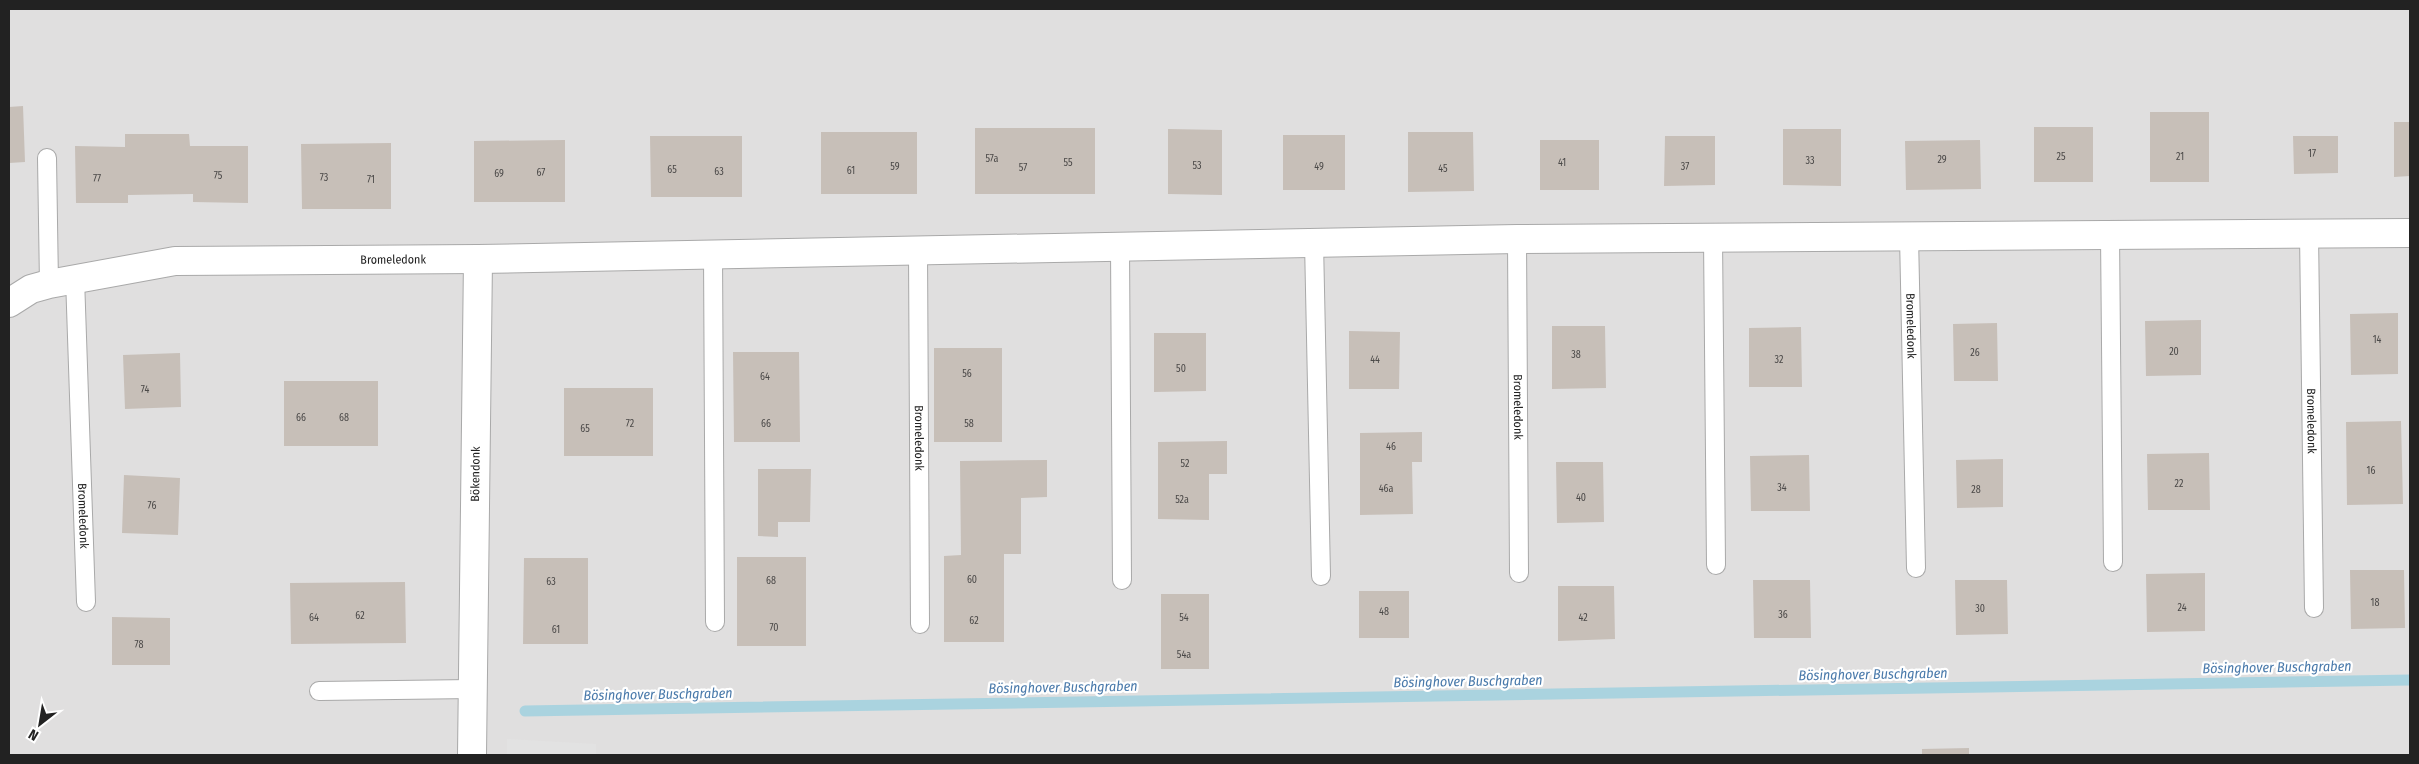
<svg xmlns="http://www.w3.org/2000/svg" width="2419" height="764" font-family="'Fira Sans Condensed',sans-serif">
<rect width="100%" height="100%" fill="#f2efe9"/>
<path fill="#e0dfdf" d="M 9,9 L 2410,9 L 2410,755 L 9,755 Z"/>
<path fill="#e2e2e2" d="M 507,739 L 596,744 L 596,755 L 507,755 Z"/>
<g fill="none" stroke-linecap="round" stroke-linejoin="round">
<path stroke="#aad3df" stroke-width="11" d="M 525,711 L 2410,680"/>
</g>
<path fill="#c7bfb8" d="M 23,106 L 25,162 L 9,163 L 9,107 Z
M 2150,112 L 2209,112 L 2209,182 L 2150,182 Z
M 2394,122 L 2410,122 L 2410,176 L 2394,177 Z
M 2034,127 L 2093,127 L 2093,182 L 2034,182 Z
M 975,128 L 1095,128 L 1095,194 L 975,194 Z
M 1168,129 L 1222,130 L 1222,195 L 1168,194 Z
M 1783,129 L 1841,129 L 1841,186 L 1783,185 Z
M 821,132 L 917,132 L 917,194 L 821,194 Z
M 1408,132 L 1473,132 L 1474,191 L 1408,192 Z
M 125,134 L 189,134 L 190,146 L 248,146 L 248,203 L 193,202 L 193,194 L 128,195 L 128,203 L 76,203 L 75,146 L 125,147 Z
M 1283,135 L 1345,135 L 1345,190 L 1283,190 Z
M 650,136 L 742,136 L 742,197 L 651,197 Z
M 1665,136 L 1715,136 L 1715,185 L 1664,186 Z
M 2293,136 L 2338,136 L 2338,173 L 2294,174 Z
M 565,140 L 565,202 L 474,202 L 474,141 Z
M 1540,140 L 1599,140 L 1599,190 L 1540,190 Z
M 1980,140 L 1981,189 L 1906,190 L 1905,141 Z
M 391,143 L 391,209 L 302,209 L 301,144 Z
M 2398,313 L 2398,374 L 2351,375 L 2350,314 Z
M 2201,320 L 2201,375 L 2146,376 L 2145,321 Z
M 1997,323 L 1998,381 L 1954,381 L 1953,324 Z
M 1552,326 L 1605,326 L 1606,388 L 1552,389 Z
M 1801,327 L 1802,387 L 1749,387 L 1749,328 Z
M 1349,331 L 1400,332 L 1399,389 L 1349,389 Z
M 1154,333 L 1206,333 L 1206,391 L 1154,392 Z
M 934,348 L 1002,348 L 1002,442 L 934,442 Z
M 733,352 L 799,352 L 800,442 L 734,442 Z
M 180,353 L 181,407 L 125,409 L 123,355 Z
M 284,381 L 378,381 L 378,446 L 284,446 Z
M 564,388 L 653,388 L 653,456 L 564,456 Z
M 2401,421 L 2403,504 L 2347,505 L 2346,422 Z
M 1422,432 L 1422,462 L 1412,462 L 1413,514 L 1360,515 L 1360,433 Z
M 1227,441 L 1227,474 L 1209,474 L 1209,520 L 1158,519 L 1158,442 Z
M 2209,453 L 2210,510 L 2148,510 L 2147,454 Z
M 1809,455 L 1810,511 L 1751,511 L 1750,456 Z
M 2003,459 L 2003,507 L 1957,508 L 1956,460 Z
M 1047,460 L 1047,497 L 1021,498 L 1021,554 L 1004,554 L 1004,642 L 944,642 L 944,556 L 961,555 L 960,461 Z
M 1556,462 L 1603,462 L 1604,522 L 1557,523 Z
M 758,469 L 811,469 L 810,522 L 778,522 L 778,537 L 758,536 Z
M 124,475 L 180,478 L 178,535 L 122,533 Z
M 737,557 L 806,557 L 806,646 L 737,646 Z
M 524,558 L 588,558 L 588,644 L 523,644 Z
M 2350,570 L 2404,570 L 2405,628 L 2351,629 Z
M 2205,573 L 2205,631 L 2147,632 L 2146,574 Z
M 1753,580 L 1810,580 L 1811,638 L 1754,638 Z
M 1955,580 L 2007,580 L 2008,634 L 1956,635 Z
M 405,582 L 406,643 L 291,644 L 290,583 Z
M 1558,586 L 1614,586 L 1615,639 L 1558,641 Z
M 1359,591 L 1409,591 L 1409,638 L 1359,638 Z
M 1161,594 L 1209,594 L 1209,669 L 1161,669 Z
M 112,617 L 170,618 L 170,665 L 112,665 Z
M 1969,748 L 1969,755 L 1922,755 L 1922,749 Z"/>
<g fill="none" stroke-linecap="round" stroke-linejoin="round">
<defs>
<g id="lane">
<path d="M 47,158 L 49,284"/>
<path id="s1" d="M 2309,233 L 2314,608"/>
<path d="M 2110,234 L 2113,562"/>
<path id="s2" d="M 1909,236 L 1916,568"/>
<path d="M 1713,237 L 1716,565"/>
<path id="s3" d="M 1517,239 L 1519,573"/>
<path d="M 1314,242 L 1321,576"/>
<path d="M 1120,246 L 1122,580"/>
<path id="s4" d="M 918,250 L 920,624"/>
<path d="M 713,253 L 715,622"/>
<path id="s5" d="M 75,278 L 86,602"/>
<path d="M 319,691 L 472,689"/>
</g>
<g id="street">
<path id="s6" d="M 9,303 L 31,289 L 49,284 L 175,261 L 478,259 L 1517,239 L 2410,233"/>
<path id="s7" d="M 472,755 L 478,259"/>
</g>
</defs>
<use href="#lane" stroke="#a9a9a9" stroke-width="20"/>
<use href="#street" stroke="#a9a9a9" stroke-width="30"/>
<use href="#lane" stroke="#fff" stroke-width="18"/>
<use href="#street" stroke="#fff" stroke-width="28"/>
</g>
<g text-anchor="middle" stroke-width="4.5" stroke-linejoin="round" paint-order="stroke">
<g font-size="10" fill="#4b4948">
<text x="2312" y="157">17</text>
<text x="2061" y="160">25</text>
<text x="2180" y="160">21</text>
<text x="992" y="162">57a</text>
<text x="1942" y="163">29</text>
<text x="1810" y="164">33</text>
<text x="1068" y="166">55</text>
<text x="1562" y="166">41</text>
<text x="1197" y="169">53</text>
<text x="895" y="170">59</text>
<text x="1319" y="170">49</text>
<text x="1685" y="170">37</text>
<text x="1023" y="171">57</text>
<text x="1443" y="172">45</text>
<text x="672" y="173">65</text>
<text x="851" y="174">61</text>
<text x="719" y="175">63</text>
<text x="541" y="176">67</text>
<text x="499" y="177">69</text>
<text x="218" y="179">75</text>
<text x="324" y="181">73</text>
<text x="97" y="182">77</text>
<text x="371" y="183">71</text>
<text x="2377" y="343">14</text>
<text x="2174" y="355">20</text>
<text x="1975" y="356">26</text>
<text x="1576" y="358">38</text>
<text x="1375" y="363">44</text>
<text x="1779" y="363">32</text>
<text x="1181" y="372">50</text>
<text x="967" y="377">56</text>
<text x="765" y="380">64</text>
<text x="145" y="393">74</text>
<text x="301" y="421">66</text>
<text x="344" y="421">68</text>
<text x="630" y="427">72</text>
<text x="766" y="427">66</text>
<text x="969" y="427">58</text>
<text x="585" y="432">65</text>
<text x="1391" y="450">46</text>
<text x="1185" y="467">52</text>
<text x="2371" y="474">16</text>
<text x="2179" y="487">22</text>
<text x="1782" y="491">34</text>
<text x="1386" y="492">46a</text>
<text x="1976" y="493">28</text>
<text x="1581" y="501">40</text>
<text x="1182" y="503">52a</text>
<text x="152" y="509">76</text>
<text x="972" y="583">60</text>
<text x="771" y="584">68</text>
<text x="551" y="585">63</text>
<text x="2375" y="606">18</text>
<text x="2182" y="611">24</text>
<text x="1980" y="612">30</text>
<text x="1384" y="615">48</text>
<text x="1783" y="618">36</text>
<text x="360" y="619">62</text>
<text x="314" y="621">64</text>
<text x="1184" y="621">54</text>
<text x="1583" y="621">42</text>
<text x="974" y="624">62</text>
<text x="774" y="631">70</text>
<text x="556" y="633">61</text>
<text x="139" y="648">78</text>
<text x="1184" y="658">54a</text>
</g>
<g font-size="12" fill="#222" stroke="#fff">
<text dy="4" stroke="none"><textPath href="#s6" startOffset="391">Bromeledonk</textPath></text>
<text dy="4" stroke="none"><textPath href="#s2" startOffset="90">Bromeledonk</textPath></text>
<text dy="4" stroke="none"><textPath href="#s3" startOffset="168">Bromeledonk</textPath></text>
<text dy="4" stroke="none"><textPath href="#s1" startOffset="188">Bromeledonk</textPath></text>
<text dy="4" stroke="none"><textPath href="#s4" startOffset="188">Bromeledonk</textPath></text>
<text dy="4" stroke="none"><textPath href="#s7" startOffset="281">Bökendonk</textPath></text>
<text dy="4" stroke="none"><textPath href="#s5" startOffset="238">Bromeledonk</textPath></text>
</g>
<g font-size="14" font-style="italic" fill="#4a7aab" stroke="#fff">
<text transform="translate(2277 667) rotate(-1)" y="5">Bösinghover Buschgraben</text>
<text transform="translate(1873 674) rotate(-1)" y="5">Bösinghover Buschgraben</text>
<text transform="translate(1468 681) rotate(-1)" y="5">Bösinghover Buschgraben</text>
<text transform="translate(1063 687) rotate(-1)" y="5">Bösinghover Buschgraben</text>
<text transform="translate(658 694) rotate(-1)" y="5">Bösinghover Buschgraben</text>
</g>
</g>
<rect width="2419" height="764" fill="none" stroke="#222222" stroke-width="20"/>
<g transform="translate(40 724) rotate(211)" stroke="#ffffff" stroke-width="4" paint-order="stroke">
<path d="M0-4L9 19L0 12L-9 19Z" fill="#222222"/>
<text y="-8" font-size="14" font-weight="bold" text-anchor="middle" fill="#222222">N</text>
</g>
</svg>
